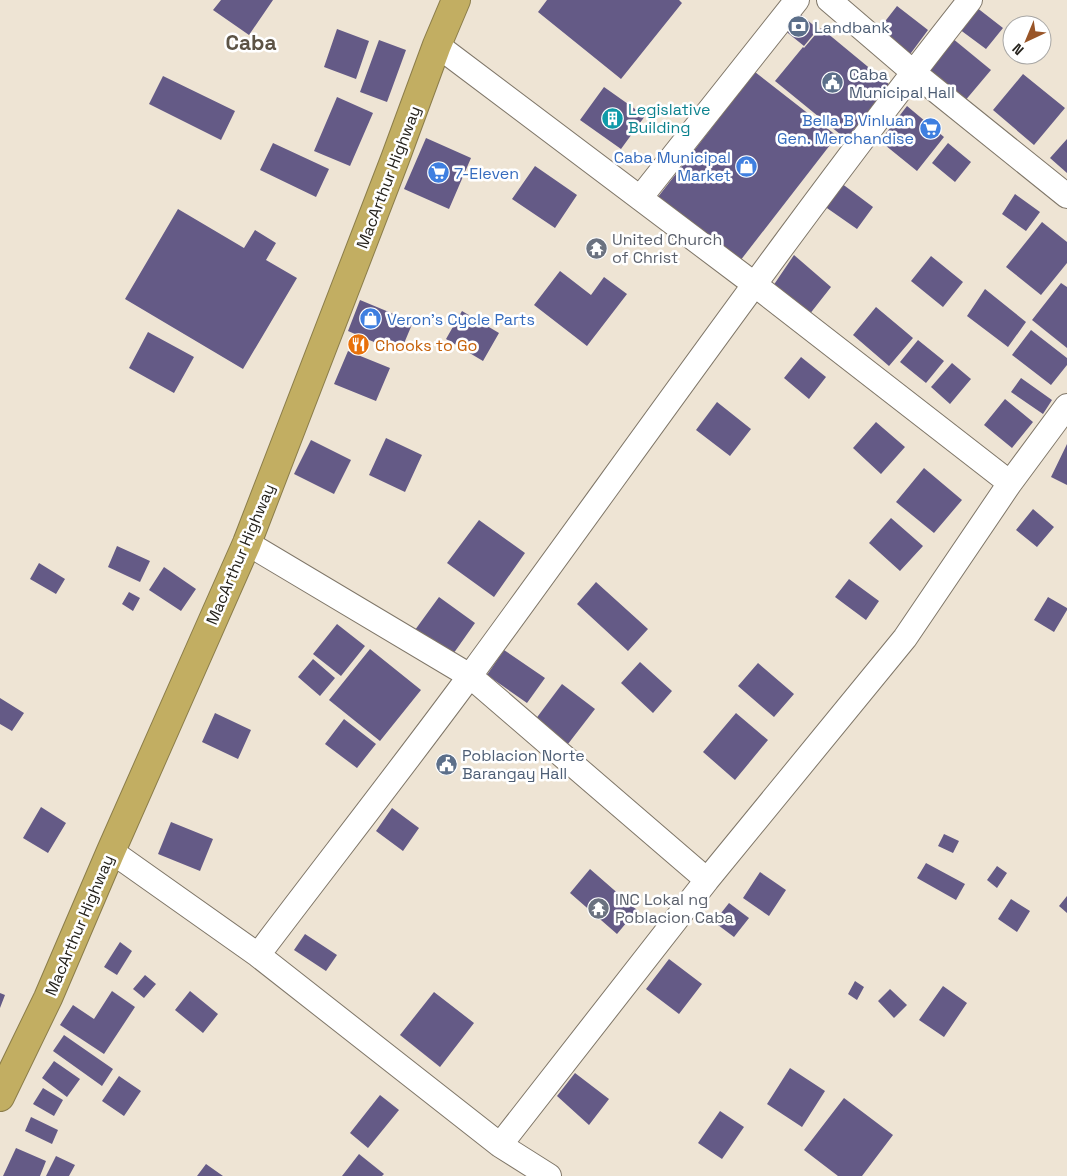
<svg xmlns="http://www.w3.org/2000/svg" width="1067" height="1176" font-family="'Space Grotesk',sans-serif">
<rect width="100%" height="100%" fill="#eee4d4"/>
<path fill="#645a86" d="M 221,0 L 273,0 L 249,35 L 213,10 Z
M 547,0 L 679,0 L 682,3 L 621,79 L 538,12 Z
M 897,6 L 928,30 L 908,57 L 876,33 Z
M 976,7 L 1003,28 L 986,49 L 959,29 Z
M 793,8 L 818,29 L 804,46 L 778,25 Z
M 821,28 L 890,85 L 846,139 L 775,81 L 803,47 L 804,48 Z
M 337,29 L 369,41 L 356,79 L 324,67 Z
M 952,38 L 991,70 L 964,102 L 925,71 Z
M 379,40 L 406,50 L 387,102 L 360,92 Z
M 755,72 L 837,136 L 740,261 L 658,197 Z
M 1023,74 L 1065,108 L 1034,145 L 993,110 Z
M 163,76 L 235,111 L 221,140 L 149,104 Z
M 604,87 L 645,116 L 621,149 L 580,120 Z
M 337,97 L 373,113 L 350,166 L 314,151 Z
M 907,106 L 944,137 L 917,171 L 880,141 Z
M 426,138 L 471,158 L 449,209 L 404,189 Z
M 1067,139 L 1067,173 L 1050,158 Z
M 273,143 L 329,169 L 316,197 L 260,170 Z
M 948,143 L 971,162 L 955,182 L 932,163 Z
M 535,166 L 577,195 L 555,228 L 512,199 Z
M 841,183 L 873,207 L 857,229 L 824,206 Z
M 1015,194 L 1040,212 L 1026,231 L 1002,214 Z
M 178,209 L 244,248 L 255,230 L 276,243 L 266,260 L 297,278 L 243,369 L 125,299 Z
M 1042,222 L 1067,242 L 1067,263 L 1041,295 L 1006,267 Z
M 794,255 L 831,287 L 809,315 L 773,286 Z
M 931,256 L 963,282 L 943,307 L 911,281 Z
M 560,271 L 591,295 L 604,277 L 627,294 L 587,346 L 534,305 Z
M 1061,283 L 1067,287 L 1067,348 L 1032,320 Z
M 985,289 L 1026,322 L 1008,347 L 967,316 Z
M 360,300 L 413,322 L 400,353 L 348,331 Z
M 876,307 L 913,338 L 889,366 L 853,335 Z
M 462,311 L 499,333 L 483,361 L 446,339 Z
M 1031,330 L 1067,358 L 1067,365 L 1051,385 L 1012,355 Z
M 148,332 L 194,357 L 174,393 L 129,368 Z
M 355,338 L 369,342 L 364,354 L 351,349 Z
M 918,340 L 944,361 L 926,383 L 900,362 Z
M 348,351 L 390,368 L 376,401 L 334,384 Z
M 801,357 L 826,377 L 809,399 L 784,378 Z
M 952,363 L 971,379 L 950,404 L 931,387 Z
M 1021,378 L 1052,400 L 1043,414 L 1011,392 Z
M 1005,399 L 1033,422 L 1012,448 L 984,425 Z
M 717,402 L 751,429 L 730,456 L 696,430 Z
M 876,422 L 905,447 L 881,474 L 853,448 Z
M 386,438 L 422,455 L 405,492 L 369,475 Z
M 311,440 L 351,460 L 334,494 L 294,474 Z
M 1067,444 L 1067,485 L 1051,477 Z
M 924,468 L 962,500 L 934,533 L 896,502 Z
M 1033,509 L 1054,527 L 1037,547 L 1016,530 Z
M 891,518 L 923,546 L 900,571 L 869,543 Z
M 479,520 L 525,553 L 494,597 L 447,563 Z
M 117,546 L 150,561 L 140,582 L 108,567 Z
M 39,563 L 65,579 L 56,594 L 30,579 Z
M 164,567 L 196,589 L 181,611 L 149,590 Z
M 849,579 L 879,601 L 866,620 L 835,597 Z
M 596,582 L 648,629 L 628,651 L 577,604 Z
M 129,592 L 140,598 L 133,611 L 122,604 Z
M 439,597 L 475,623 L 451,657 L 415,630 Z
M 1048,597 L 1067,608 L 1067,610 L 1054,632 L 1034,620 Z
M 337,624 L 365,646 L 341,676 L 313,654 Z
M 370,649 L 421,690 L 380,741 L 329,700 Z
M 504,650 L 545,678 L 527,703 L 487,675 Z
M 313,659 L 335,678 L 320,696 L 298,677 Z
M 640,662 L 672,691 L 653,713 L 621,683 Z
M 758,663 L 794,694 L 774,717 L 738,686 Z
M 562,684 L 595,709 L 568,744 L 535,720 Z
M 0,698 L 24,713 L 12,731 L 0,724 Z
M 215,713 L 251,730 L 238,759 L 202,742 Z
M 736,713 L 768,740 L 735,780 L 703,752 Z
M 344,719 L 376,744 L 357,768 L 325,744 Z
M 41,807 L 66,823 L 48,853 L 23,838 Z
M 392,808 L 419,828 L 403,851 L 376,831 Z
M 171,822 L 213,839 L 200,871 L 158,854 Z
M 944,834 L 959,841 L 953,853 L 938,846 Z
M 926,863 L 965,884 L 956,900 L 917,878 Z
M 997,866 L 1007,873 L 997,888 L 987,880 Z
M 590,869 L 637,910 L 617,934 L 570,893 Z
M 760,872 L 786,890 L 769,916 L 743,898 Z
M 1067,896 L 1067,913 L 1059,906 Z
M 1011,899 L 1030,911 L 1017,932 L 998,919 Z
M 729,903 L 749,918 L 734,937 L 714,922 Z
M 305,934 L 337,955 L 326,971 L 294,950 Z
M 120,942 L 132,951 L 117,975 L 104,967 Z
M 669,959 L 702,984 L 679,1014 L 646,989 Z
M 145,975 L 156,984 L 144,998 L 133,989 Z
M 855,981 L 864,987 L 857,1000 L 848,994 Z
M 943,986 L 967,1003 L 944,1037 L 919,1020 Z
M 890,989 L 907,1005 L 894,1018 L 878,1001 Z
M 112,991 L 135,1007 L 104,1054 L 60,1025 L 73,1005 L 94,1019 Z
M 190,991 L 218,1014 L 203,1033 L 175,1010 Z
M 434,992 L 474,1023 L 440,1067 L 400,1035 Z
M 0,993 L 5,995 L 0,1008 Z
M 64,1035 L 113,1069 L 102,1086 L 53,1051 Z
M 54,1061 L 80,1079 L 67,1097 L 42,1078 Z
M 790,1068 L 825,1091 L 802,1127 L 767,1104 Z
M 575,1073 L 609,1099 L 589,1125 L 557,1096 Z
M 119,1076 L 141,1091 L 124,1116 L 102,1101 Z
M 43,1088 L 63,1100 L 54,1116 L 33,1104 Z
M 380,1095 L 399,1110 L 368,1148 L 350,1133 Z
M 844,1098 L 893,1135 L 862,1176 L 838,1176 L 804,1150 Z
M 720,1111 L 744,1127 L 722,1159 L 698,1143 Z
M 31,1117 L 58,1130 L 52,1144 L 25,1131 Z
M 16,1148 L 46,1161 L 40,1176 L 3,1176 Z
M 359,1154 L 384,1174 L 382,1176 L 342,1176 Z
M 56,1156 L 75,1165 L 69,1176 L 46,1176 Z
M 206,1164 L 223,1176 L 197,1176 Z"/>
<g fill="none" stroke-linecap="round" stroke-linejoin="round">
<defs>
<path id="minor" d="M 829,0 L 913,72 L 1067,196
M 437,45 L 754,284 L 1010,483
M 640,198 L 797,0
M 247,543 L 470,676 L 707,880
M 111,851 L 258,955 L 500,1145 L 549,1176
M 258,955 C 329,861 402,768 472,673 C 637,448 797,219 970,0
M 500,1145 L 707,880 L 905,638 L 1010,483 L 1067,406"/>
<path id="highway" d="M 0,1097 L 48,998 L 111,851 L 247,543 L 395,159 L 437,45 L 456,0"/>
</defs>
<use href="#minor" stroke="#7f7668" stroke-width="26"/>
<use href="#highway" stroke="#8b7d4a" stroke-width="30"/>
<use href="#minor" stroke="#fff" stroke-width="24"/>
<use href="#highway" stroke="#c2ae62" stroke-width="28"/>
</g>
<defs>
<symbol id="bank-disc" viewBox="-11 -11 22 22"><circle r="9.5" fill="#5c6f8a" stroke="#fff"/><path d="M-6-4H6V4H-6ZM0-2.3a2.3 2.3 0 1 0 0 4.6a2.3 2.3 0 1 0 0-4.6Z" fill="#fff"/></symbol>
<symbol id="civic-disc" viewBox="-11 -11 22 22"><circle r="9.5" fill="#5c6f8a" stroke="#fff"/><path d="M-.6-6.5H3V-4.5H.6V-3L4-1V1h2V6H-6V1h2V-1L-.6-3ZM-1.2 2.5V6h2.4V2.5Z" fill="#fff"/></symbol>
<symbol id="building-disc" viewBox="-11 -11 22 22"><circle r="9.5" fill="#0f9aa8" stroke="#fff"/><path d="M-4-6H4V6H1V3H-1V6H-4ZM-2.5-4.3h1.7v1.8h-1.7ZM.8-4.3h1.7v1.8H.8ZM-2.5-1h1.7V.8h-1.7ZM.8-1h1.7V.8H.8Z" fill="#fff"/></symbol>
<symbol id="supermarket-disc" viewBox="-11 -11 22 22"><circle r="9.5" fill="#3f7fe0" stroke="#fff"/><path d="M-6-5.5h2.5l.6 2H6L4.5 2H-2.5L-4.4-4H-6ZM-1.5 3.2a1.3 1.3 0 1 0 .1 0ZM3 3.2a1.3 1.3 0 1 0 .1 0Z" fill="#fff"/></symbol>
<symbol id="shop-disc" viewBox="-11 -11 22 22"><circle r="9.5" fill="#3f7fe0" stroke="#fff"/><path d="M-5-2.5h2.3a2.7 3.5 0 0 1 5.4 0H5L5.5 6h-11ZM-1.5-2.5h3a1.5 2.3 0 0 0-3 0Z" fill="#fff"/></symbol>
<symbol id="temple-disc" viewBox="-11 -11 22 22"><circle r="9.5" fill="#6b7280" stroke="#fff"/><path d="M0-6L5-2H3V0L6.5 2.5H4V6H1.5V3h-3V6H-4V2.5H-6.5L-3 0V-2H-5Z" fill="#fff"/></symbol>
<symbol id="restaurant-disc" viewBox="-11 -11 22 22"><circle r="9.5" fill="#e8710a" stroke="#fff"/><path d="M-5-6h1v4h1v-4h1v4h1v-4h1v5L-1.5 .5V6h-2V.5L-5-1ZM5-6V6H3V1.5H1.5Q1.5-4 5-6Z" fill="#fff"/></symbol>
</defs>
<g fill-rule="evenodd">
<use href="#bank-disc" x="786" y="14" width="25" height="25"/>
<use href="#civic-disc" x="820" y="70" width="25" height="25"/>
<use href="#building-disc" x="600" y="106" width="25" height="25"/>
<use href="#supermarket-disc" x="918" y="116" width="25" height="25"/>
<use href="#shop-disc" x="734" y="154" width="25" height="25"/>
<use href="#supermarket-disc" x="426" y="160" width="25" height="25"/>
<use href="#temple-disc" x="584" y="236" width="25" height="25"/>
<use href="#shop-disc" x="358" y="306" width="25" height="25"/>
<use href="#restaurant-disc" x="346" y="332" width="25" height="25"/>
<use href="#civic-disc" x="434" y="752" width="25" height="25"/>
<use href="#temple-disc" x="586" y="896" width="25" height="25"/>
</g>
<g text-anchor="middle" stroke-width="5" stroke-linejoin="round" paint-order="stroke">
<g font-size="16" fill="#4e5e75" stroke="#fff" text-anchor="start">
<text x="814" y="33">Landbank</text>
<text x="849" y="80">Caba<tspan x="849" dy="18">Municipal Hall</tspan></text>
<text x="462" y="761">Poblacion Norte<tspan x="462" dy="18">Barangay Hall</tspan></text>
</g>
<g font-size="16" fill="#0d838f" stroke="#fff" text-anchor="start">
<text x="628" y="115">Legislative<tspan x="628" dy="18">Building</tspan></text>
</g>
<g font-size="16" fill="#366cbe" stroke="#fff" text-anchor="end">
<text x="914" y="126">Bella B Vinluan<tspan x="914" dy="18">Gen. Merchandise</tspan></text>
<text x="731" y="163">Caba Municipal<tspan x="731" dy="18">Market</tspan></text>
<text x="454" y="179" text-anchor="start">7-Eleven</text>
<text x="387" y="325" text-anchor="start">Veron's Cycle Parts</text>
</g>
<g font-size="16" fill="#26231d" stroke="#fff">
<text transform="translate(388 177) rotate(-69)" y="6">MacArthur Highway</text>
<text transform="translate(240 554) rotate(-67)" y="6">MacArthur Highway</text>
<text transform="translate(79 925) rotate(-67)" y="6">MacArthur Highway</text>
</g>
<g font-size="16" fill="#5b616d" stroke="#fff" text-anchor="start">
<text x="612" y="245">United Church<tspan x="612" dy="18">of Christ</tspan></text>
<text x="615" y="905">INC Lokal ng<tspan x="615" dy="18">Poblacion Caba</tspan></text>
</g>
<g font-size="16" fill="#c56008" stroke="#fff" text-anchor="start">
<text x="375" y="351">Chooks to Go</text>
</g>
<g font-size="21" font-weight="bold" fill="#5c5345" stroke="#fff">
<text x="251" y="50">Caba</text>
</g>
</g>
<g transform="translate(1027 40) rotate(224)"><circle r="24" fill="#ffffff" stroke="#a8a7a5"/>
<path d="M0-4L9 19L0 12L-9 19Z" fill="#995528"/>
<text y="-8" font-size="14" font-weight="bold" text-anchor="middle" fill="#26231d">N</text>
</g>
</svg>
